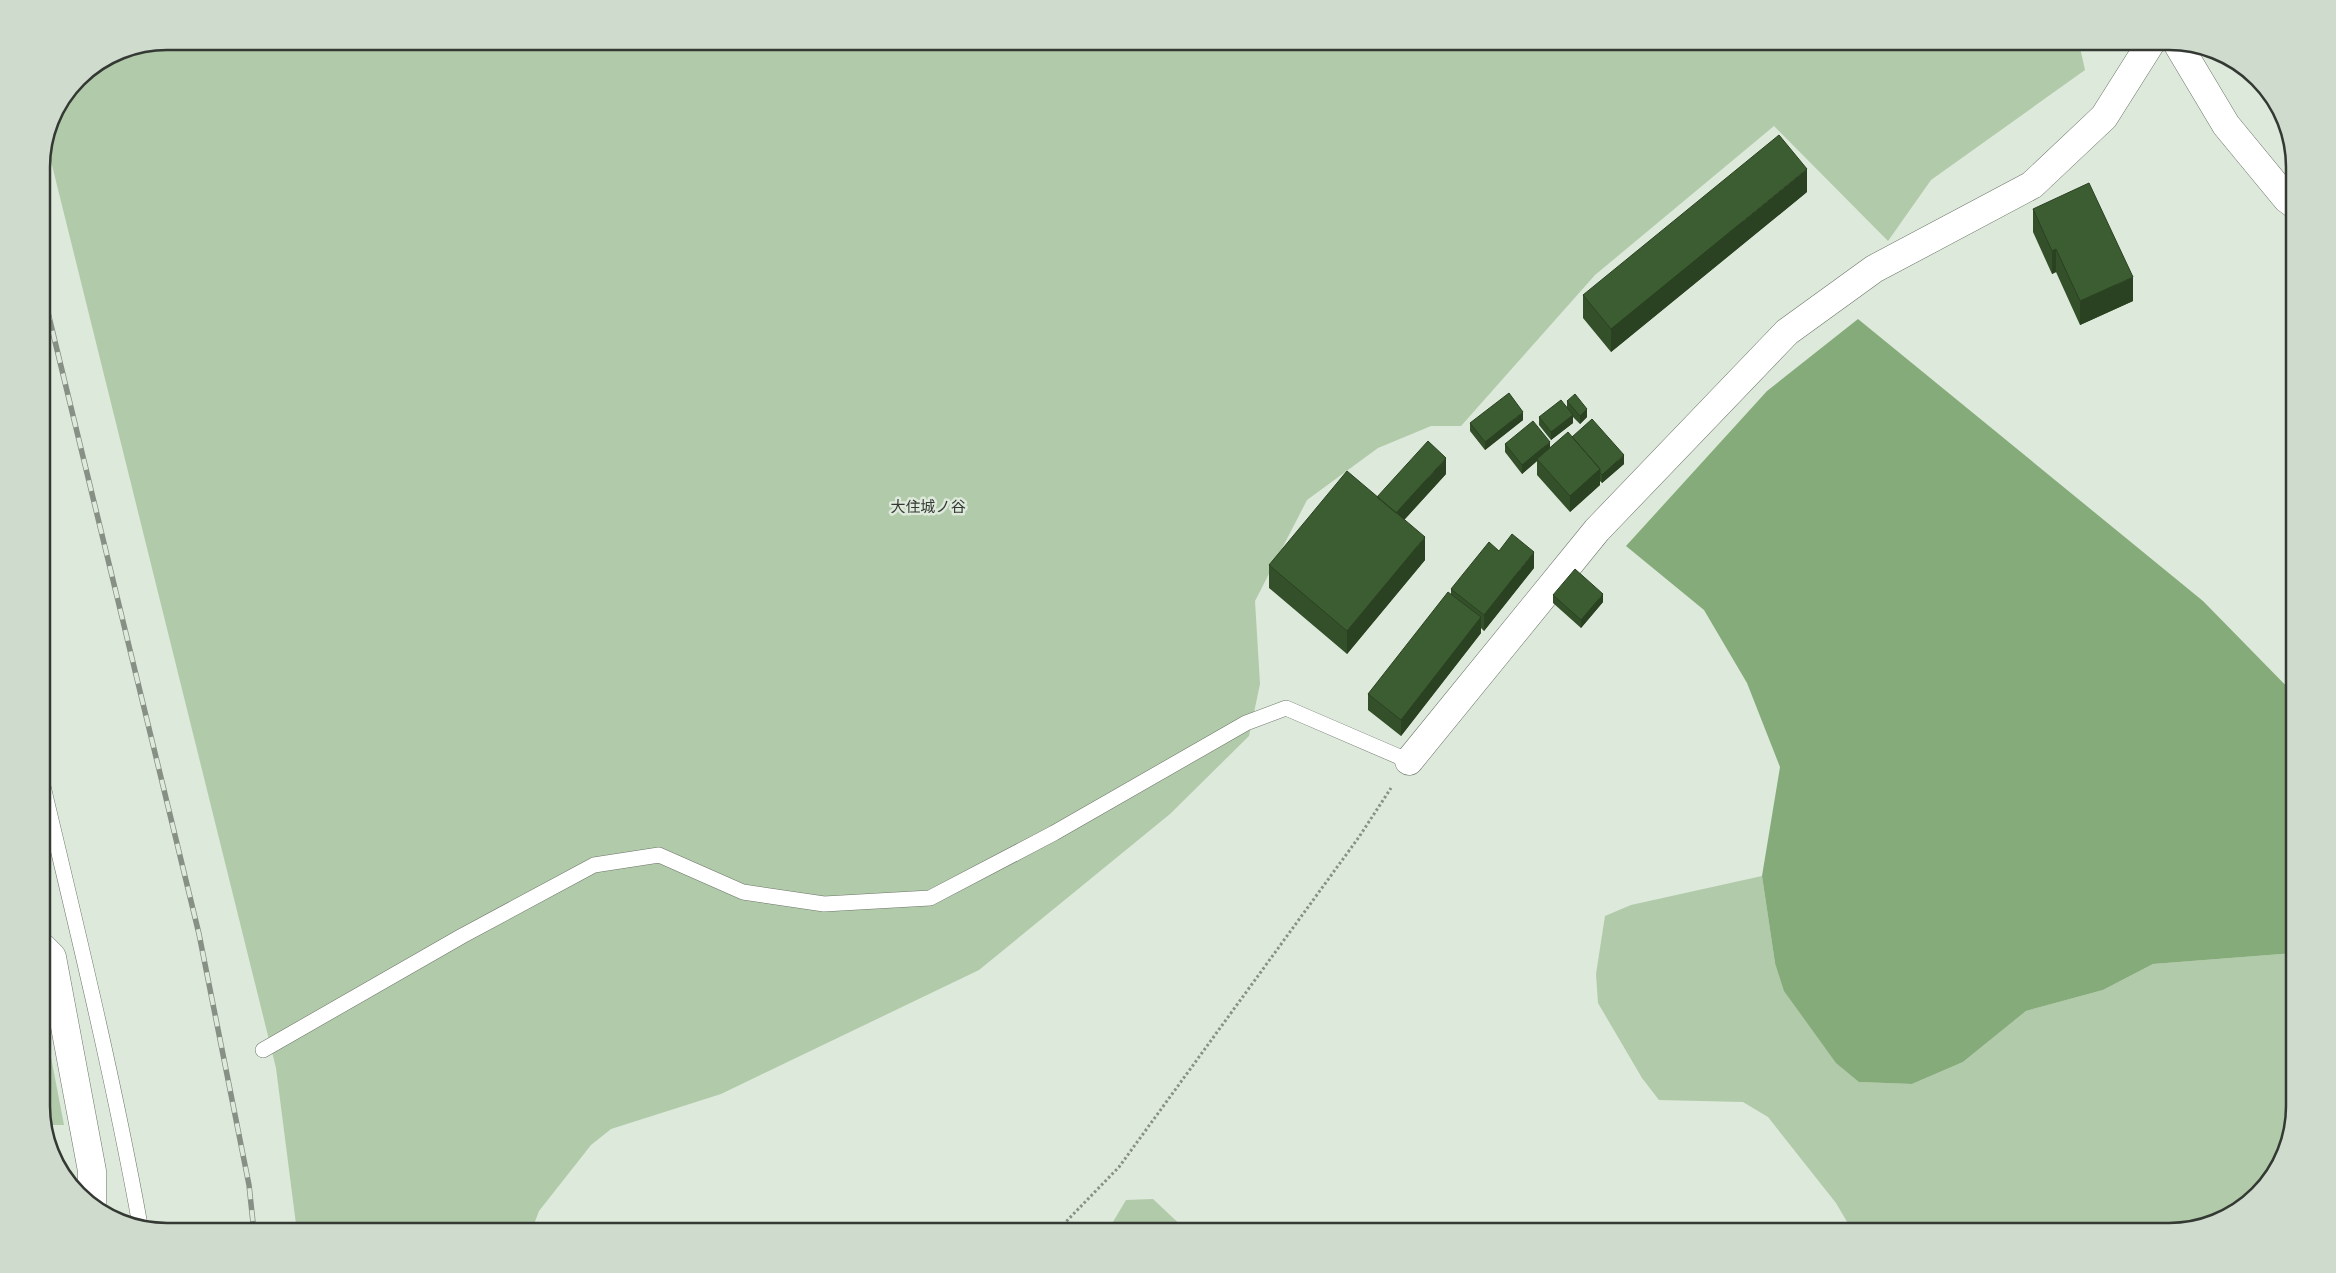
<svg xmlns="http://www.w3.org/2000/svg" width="2336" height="1273" font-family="Lato,'Noto Sans JP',sans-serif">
<rect width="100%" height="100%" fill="#dde9da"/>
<path fill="#b1caa9" d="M 167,41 L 2076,41 L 2079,43 L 2085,70 L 1931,180 L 1888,241 L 1774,126 L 1595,275 L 1461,426 L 1431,426 L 1378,448 L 1307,500 L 1255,601 L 1260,684 L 1249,736 L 1170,814 L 979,970 L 721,1094 L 611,1129 L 591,1145 L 539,1211 L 531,1232 L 297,1232 L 276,1068 L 46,141 L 54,112 L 78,78 L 119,51 Z
M 1762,876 L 1775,963 L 1860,1082 L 1912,1084 L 1963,1062 L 2026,1011 L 2103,990 L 2153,964 L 2295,953 L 2295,1090 L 2284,1150 L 2266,1179 L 2232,1215 L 2169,1232 L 1853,1232 L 1836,1203 L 1768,1117 L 1743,1102 L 1659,1100 L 1642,1078 L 1598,1003 L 1596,974 L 1605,916 L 1631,905 Z
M 42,1010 L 64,1125 L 45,1125 L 42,1114 Z
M 1153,1199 L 1188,1232 L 1107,1232 L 1126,1200 Z"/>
<path fill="#86ab7b" d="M 1858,319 L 2203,601 L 2295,695 L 2295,953 L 2153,964 L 2103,990 L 2026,1011 L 1963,1062 L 1912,1084 L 1859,1082 L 1836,1063 L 1784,991 L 1775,963 L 1762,876 L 1780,767 L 1747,683 L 1704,610 L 1626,546 L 1767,391 Z"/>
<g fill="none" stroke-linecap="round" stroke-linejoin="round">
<defs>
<path id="service" d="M 42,782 C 77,929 113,1076 140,1225
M 263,1050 L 462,936 L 594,865 L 659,855 L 743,892 L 824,904 L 930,898 L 1054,833 L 1246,723 L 1286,708 L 1409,761"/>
<path id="minor" d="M 1409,761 L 1597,530 L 1787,332 L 1874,269 L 2032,185 L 2104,117 L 2152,41
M 42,947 L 52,957 L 92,1171 L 92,1202"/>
<path id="tertiary" d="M 2177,43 L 2226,125 L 2287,199 L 2295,205"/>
</defs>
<use href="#service" stroke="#6c7669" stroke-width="16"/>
<use href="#minor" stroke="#6c7669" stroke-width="29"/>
<use href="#tertiary" stroke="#6c7669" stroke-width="29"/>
<path stroke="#899187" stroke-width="3" stroke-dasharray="2.5 2.5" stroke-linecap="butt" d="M 1056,1232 L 1119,1167 L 1359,837 L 1391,788"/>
<use href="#service" stroke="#fff" stroke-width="15"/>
<use href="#minor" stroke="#fff" stroke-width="28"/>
<use href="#tertiary" stroke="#fff" stroke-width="28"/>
<defs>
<path id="rail" d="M 42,288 L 199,934 L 249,1185 L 254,1232"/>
</defs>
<use href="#rail" stroke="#889086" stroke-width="5.5"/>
<use href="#rail" stroke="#dde9da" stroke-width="4" stroke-dasharray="11" stroke-linecap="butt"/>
</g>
<path fill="#34502a" d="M 1807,192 L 1611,352 L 1583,318 L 1583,295 Z
M 2033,209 L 2133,301 L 2080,325 L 2056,272 L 2052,274 L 2033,232 Z
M 1567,401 L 1587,417 L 1580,424 L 1573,417 L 1573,423 L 1551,440 L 1539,425 L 1539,417 L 1567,407 Z
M 1523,420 L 1485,450 L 1470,431 L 1470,423 Z
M 1572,437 L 1624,464 L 1602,483 L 1600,481 L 1600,485 L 1570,512 L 1537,475 L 1537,461 L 1522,474 L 1505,452 L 1505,444 L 1550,448 Z
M 1446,474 L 1404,520 L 1425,560 L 1347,654 L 1269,588 L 1269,565 L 1377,497 Z
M 1534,568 L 1484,631 L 1481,628 L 1481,633 L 1401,736 L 1368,710 L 1368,694 L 1451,594 L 1451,589 Z
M 1553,595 L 1603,602 L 1581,628 L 1553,603 Z"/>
<path fill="#2a4122" d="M 1807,169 L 1807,192 L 1611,352 L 1611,329 Z
M 2056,249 L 2056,272 L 2052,274 L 2052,251 Z
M 2133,277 L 2133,301 L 2080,325 L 2080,301 Z
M 1587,409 L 1587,417 L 1580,424 L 1580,416 Z
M 1523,412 L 1523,420 L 1485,450 L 1485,442 Z
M 1573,415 L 1573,423 L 1551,440 L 1551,432 Z
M 1550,442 L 1550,450 L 1537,459 L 1537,461 L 1522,474 L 1522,465 Z
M 1624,455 L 1624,464 L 1602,483 L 1602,475 Z
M 1446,458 L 1446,474 L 1395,530 L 1395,514 Z
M 1600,469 L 1600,485 L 1570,512 L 1570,496 Z
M 1425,537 L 1425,560 L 1347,654 L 1347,631 Z
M 1534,552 L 1534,568 L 1484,631 L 1484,615 Z
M 1603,594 L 1603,602 L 1581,628 L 1581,620 Z
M 1481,617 L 1481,633 L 1401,736 L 1401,720 Z"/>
<path fill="#3c5d31" stroke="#2a4122" d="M 1779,135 L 1807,169 L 1611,329 L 1583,295 Z
M 2089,183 L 2133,277 L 2080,301 L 2056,249 L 2052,251 L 2033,209 Z
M 1509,393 L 1523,412 L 1485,442 L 1470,423 Z
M 1575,394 L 1587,409 L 1580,416 L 1567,401 Z
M 1561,400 L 1573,415 L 1551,432 L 1539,417 Z
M 1592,419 L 1624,455 L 1602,475 L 1600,473 L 1600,469 L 1572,437 Z
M 1533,421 L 1550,442 L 1522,465 L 1505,444 Z
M 1568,432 L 1600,469 L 1570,496 L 1537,459 Z
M 1428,441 L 1446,458 L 1396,513 L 1377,497 Z
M 1347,471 L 1425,537 L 1347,631 L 1269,565 Z
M 1512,534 L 1534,552 L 1484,615 L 1451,589 L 1489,542 L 1499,551 Z
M 1575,569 L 1603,594 L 1581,620 L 1553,595 Z
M 1448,592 L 1481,617 L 1401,720 L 1368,694 Z"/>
<g text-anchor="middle" stroke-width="5" stroke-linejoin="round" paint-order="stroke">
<g font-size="15" fill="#343933" stroke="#dde9da">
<text x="928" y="512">大住城ノ谷</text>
</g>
</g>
<path d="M0 0H2336V1273H0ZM167 50H2169A117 117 0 0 1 2286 167V1106A117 117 0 0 1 2169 1223H167A117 117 0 0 1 50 1106V167A117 117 0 0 1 167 50Z" fill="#cfdbcd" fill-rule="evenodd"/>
<path fill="none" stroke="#343933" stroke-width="2.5" d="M167 50H2169A117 117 0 0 1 2286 167V1106A117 117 0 0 1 2169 1223H167A117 117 0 0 1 50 1106V167A117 117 0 0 1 167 50Z"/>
</svg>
